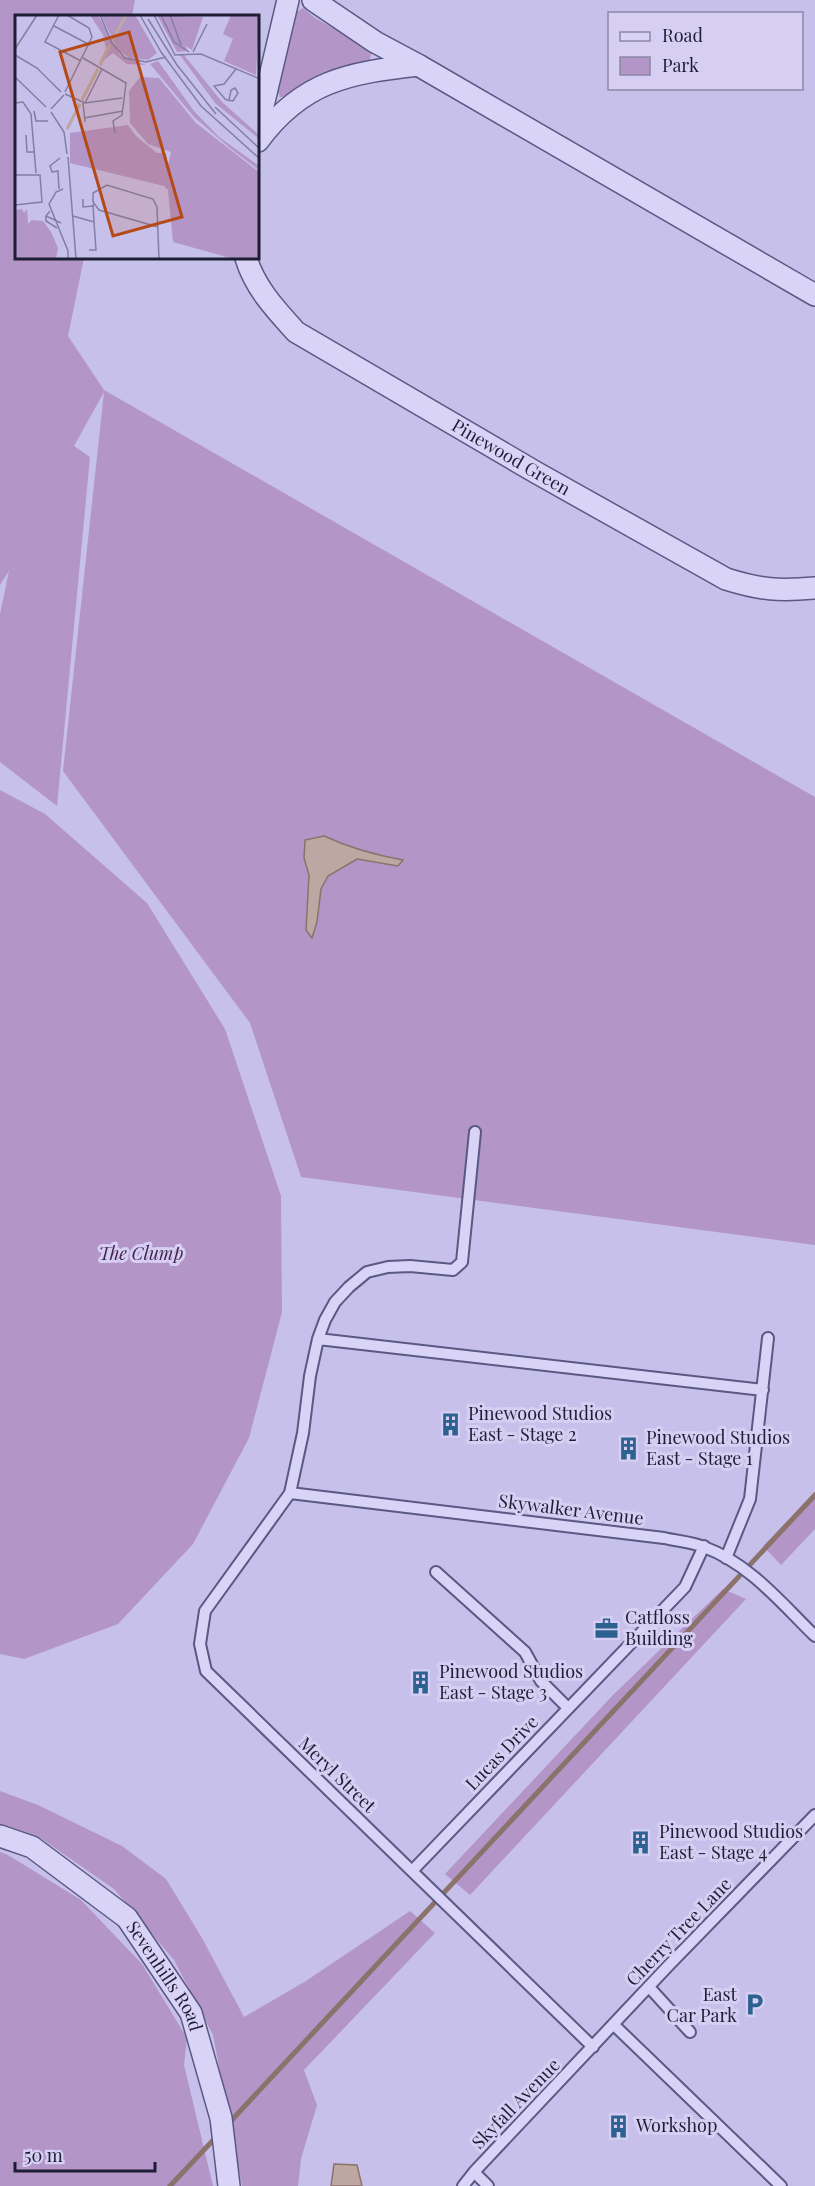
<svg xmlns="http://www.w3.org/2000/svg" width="815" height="2186" font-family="'Playfair Display',serif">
<rect width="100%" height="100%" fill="#c7c0eb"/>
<path fill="#b395c8" d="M 0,0 L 135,0 L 132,16 L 16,16 L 16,258 L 84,258 L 68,336 L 104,390 L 815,797 L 815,1245 L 301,1177 L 250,1023 L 63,771 L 104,392 L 74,446 L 90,457 L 57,806 L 0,762 L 0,614 L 9,571 L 0,585 Z
M 303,8 L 315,18 L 372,50 L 369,63 L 288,97 L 280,97 L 277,90 L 296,12 Z
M 0,790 L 45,814 L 147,903 L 225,1029 L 281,1196 L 282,1312 L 249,1438 L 193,1544 L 118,1624 L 24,1659 L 0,1654 Z
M 815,1492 L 815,1529 L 781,1565 L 763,1546 Z
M 723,1589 L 746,1599 L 470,1895 L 445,1874 L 613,1695 Z
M 0,1791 L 38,1805 L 122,1846 L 166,1879 L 202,1938 L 244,2017 L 306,1981 L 410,1911 L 435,1933 L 304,2070 L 317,2105 L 301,2159 L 298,2186 L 242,2186 L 213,2035 L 174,1960 L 114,1889 L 42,1839 L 0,1825 Z
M 0,1852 L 8,1855 L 81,1900 L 142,1964 L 187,2038 L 184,2065 L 213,2186 L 0,2186 Z"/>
<path fill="#bea7a3" stroke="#8b726b" stroke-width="1.5" d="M 324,836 C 350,848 375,855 403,860 L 398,866 L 357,859 L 328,876 L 321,889 L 317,922 L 312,938 L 306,930 L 309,875 L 304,858 L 305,840 Z
M 334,2164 L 357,2165 L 362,2186 L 331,2186 Z"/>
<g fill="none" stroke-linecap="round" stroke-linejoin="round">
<path stroke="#8b726b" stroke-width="5" d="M 228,2124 L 815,1495
M 170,2186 L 218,2135"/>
<defs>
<path id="lane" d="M 475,1132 L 462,1262 L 453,1270 L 410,1266 L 388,1267 L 367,1272 L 349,1287 L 335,1302 L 325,1320 L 318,1339 L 310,1376 L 303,1433 L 290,1493 L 205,1611 L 200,1644 L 206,1671 L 593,2047
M 318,1339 L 763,1390
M 290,1493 L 664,1538 C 677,1541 692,1542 704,1547 C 750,1564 781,1603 815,1636
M 726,1558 L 750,1499 L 768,1338
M 436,1572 L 525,1652 L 541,1681 L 568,1708
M 412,1871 L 685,1587 L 704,1546
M 649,1987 L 690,2032
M 614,2025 L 781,2186
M 474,2172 L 488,2186
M 463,2186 L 474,2172 L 669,1965 L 815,1815"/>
<g id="street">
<path d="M 313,0 L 375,42 L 418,65 L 815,295"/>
<path d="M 258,127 L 288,0"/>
<path d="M 258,141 C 302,81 348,73 418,65"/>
<path id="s1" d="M 246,258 C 255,288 276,310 296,332 L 537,473 L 726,579 C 761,590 779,591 815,588"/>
<path id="s2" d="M 0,1836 L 32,1847 L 127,1918 L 191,2013 L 221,2118 L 229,2186"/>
</g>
</defs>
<use href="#lane" stroke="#595983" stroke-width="14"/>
<use href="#street" stroke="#595983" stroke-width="24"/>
<use href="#lane" stroke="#d9d3f7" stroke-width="10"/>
<use href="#street" stroke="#d9d3f7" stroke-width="21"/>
</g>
<defs>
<symbol id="building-bare" viewBox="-9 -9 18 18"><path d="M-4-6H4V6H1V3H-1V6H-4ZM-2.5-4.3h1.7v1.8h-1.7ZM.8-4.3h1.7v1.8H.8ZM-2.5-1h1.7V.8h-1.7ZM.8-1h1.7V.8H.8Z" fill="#2c628f" stroke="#d6cff3" stroke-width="2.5" paint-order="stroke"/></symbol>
<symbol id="office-bare" viewBox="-9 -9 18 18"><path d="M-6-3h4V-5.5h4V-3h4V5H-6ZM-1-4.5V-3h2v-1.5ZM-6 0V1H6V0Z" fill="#2c628f" stroke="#d6cff3" stroke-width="2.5" paint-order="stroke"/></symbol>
<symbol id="parking-bare" viewBox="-9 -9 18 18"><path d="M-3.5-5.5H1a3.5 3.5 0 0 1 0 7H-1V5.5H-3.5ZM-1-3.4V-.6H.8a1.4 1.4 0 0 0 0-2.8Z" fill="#2c628f" stroke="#d6cff3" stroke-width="2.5" paint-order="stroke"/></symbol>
</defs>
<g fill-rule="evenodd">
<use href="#building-bare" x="434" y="1408" width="33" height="33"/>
<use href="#building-bare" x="612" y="1432" width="33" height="33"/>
<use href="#office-bare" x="590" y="1612" width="33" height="33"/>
<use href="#building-bare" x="404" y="1666" width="33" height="33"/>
<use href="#building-bare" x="624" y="1826" width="33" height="33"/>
<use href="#parking-bare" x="738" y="1988" width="33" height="33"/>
<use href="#building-bare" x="602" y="2110" width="33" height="33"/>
</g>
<g text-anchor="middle" stroke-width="6" stroke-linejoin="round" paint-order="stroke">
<g font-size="18" fill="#1d1e34" stroke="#d6cff3">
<text dy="6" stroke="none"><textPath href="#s1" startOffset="339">Pinewood Green</textPath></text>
<text transform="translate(571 1510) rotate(7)" y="6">Skywalker Avenue</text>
<text transform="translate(502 1753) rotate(-46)" y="6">Lucas Drive</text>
<text transform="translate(337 1775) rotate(44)" y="6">Meryl Street</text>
<text transform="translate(679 1932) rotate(-46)" y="6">Cherry Tree Lane</text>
<text dy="6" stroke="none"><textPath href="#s2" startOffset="222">Sevenhills Road</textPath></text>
<text transform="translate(516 2104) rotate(-46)" y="6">Skyfall Avenue</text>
</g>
<g font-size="18" font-style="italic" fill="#43244f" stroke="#d6cff3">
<text x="141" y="1260">The Clump</text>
</g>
<g font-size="18" fill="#1d1e34" stroke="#d6cff3" text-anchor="start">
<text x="468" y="1420">Pinewood Studios<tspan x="468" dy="21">East - Stage 2</tspan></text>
<text x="646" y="1444">Pinewood Studios<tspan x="646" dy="21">East - Stage 1</tspan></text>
<text x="625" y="1624">Catfloss<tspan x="625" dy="21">Building</tspan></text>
<text x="439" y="1678">Pinewood Studios<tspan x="439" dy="21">East - Stage 3</tspan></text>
<text x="659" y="1838">Pinewood Studios<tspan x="659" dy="21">East - Stage 4</tspan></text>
<text x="737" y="2001" text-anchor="end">East<tspan x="737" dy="21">Car Park</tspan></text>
<text x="636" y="2132">Workshop</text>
</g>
</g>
<g transform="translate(15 15)">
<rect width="244" height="244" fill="#c7c0eb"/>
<path d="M 75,0 L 83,0 L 105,40 L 131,50 L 112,49 L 98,38 L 84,49 L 91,34 L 88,20 ZM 86,0 L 120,0 L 142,38 L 133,45 L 114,43 L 102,34 ZM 142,0 L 188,2 L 177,35 L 171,31 L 172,36 L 162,37 ZM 216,0 L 244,0 L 241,60 L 209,46 L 218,24 L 208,19 ZM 165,40 L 169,40 L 207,87 L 244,120 L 244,129 L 242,122 L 200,88 ZM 143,46 L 179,96 L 204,122 L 244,151 L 244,155 L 215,133 L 179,102 L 135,49 ZM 125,62 L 144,63 L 181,108 L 244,157 L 244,244 L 219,244 L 158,227 L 153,175 L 149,171 L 55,148 L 55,118 L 113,110 L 121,121 L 142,138 L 151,138 L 153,151 L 156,137 L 133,129 L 115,108 L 114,76 ZM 7,194 L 9,198 L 12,194 L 13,209 L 17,205 L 28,206 L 36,217 L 43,233 L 41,244 L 0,244 L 0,195 Z" fill="#b395c8"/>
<path fill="none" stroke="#bea7a3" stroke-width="3" d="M 97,26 L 111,0M 85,50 L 95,30M 67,85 L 83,54M 52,114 L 65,89"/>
<path fill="none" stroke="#837fa2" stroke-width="1.5" d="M 44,0 L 30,27 L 66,46M 85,0 L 97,28 L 110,43 L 131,47 L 151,42M 125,0 L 146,37 L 186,91 L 245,144M 139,0 L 160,40M 146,0 L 159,27 L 174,37M 155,0 L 166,30M 133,4 L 162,50 L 201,99M 39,11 L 75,30M 0,34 L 22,0M 178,37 L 192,9M 0,40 L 22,53 L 46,77M 159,40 L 186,39 L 245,64M 68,43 L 111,68 L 107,100 L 98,106 L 100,118M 0,62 L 31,92M 50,77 L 77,22 L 74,13 L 52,0M 50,79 L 70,88 L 107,83M 214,85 L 216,75 L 220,73 L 223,78 L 218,86 L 212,85 L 210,84 L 199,71 L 209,69 L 221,54M 0,88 L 8,87 L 16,99 L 21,158M 68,88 L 70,107M 70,88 L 87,54M 200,92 L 245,134M 36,94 L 49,80M 19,96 L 21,106 L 33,106M 36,97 L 49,117 L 52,139M 69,103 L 108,96M 11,120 L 12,137 L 20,137M 53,142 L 61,244M 0,160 L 25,160 L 27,187 L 0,190M 44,174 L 43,156 L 37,157 L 35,151 L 45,143M 48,174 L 41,177 L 34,189 L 53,236 L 53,244M 68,184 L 68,192 L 78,191M 35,196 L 31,201 L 46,208M 31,201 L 31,206 L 42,213M 58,201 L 79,207 L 78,189M 143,212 L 84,195 L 78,187 L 78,178 L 92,170 L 138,184 L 142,192 L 144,244M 74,235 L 81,235 L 79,207"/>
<path fill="#b54a16" fill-opacity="0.15" stroke="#b54a16" stroke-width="3" d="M 114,17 L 167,202 L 98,221 L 45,37 Z"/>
<rect width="244" height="244" fill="none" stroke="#1d1e34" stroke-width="3"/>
</g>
<rect x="608" y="12" width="195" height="78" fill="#d6cff3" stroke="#8c88a7" stroke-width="1.5"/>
<rect x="620" y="32" width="30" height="9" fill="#d9d3f7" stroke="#8c88a7" stroke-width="1.5"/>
<text x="662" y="42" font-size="18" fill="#1d1e34">Road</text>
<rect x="620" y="57" width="30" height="18" fill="#b395c8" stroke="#8c88a7" stroke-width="1.5"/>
<text x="662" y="72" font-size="18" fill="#1d1e34">Park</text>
<path d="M15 2162v9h140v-9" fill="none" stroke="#1d1e34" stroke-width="3"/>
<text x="24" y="2162" font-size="18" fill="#1d1e34" stroke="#d6cff3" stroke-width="4.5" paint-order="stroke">50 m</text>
</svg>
